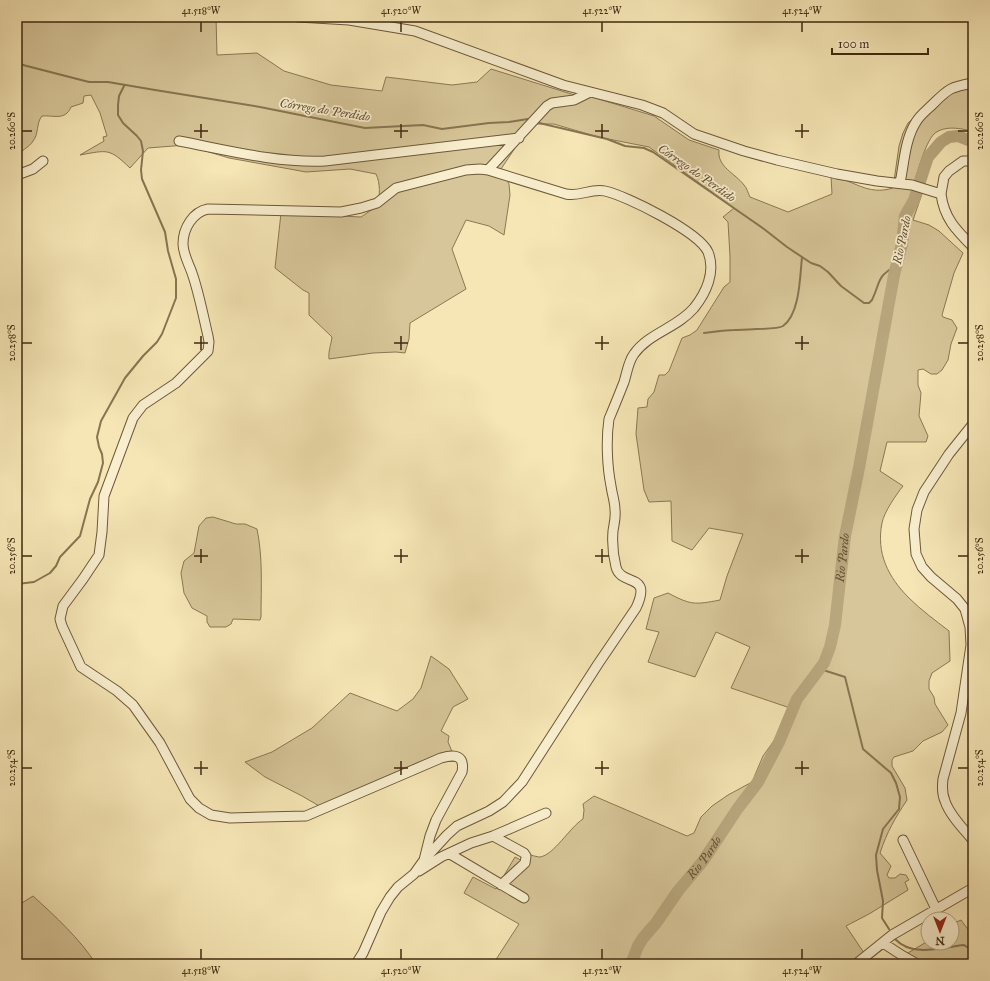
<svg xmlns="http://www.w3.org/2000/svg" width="990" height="981" font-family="'IM FELL Great Primer',serif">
<rect width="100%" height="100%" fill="#f6e6b5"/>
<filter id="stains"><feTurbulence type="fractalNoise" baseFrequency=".005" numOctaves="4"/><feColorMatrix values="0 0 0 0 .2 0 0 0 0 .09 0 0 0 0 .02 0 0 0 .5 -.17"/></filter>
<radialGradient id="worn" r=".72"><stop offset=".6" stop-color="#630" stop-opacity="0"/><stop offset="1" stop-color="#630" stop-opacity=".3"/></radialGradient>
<path fill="#d7c699" stroke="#8b7854" d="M 17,17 L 216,17 L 217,55 L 257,53 L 284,71 L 331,85 L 382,91 L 386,77 L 452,85 L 477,82 L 491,69 L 581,97 L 586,95 L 654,116 L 689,140 L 719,150 C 717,167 735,173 744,185 C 747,188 748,193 750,197 L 788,212 L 832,194 L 831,176 C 854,180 867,196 893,188 L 899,146 L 903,133 L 908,123 L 942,93 L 973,88 L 973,132 C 962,128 944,125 934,134 C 925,143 917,174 913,186 L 923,191 L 913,220 L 929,225 L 939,231 L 963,253 L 954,273 L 942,315 L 943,317 L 952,320 L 957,328 L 951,344 L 948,360 L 942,370 L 937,374 L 931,374 L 923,369 L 918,370 L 918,385 L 921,393 L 919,416 L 928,436 L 926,442 L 887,442 L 880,471 L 903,486 C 896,495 884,512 882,523 C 876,553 888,577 909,598 C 921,610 935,620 949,631 L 950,661 L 932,673 L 929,681 L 929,689 L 934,697 L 935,704 L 948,725 L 942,732 L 923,741 L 913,751 L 894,757 L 892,760 L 892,766 L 905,788 L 907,800 C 895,818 887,832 880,853 L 891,866 L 887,875 L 889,878 L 895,878 L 900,874 L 906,875 L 909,880 L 905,882 L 908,890 L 869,914 L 846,926 L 864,953 L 882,950 L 864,964 L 493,964 L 519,924 L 464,893 L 473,877 L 496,889 L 515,857 L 526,863 L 531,855 C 534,856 538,857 540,857 C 554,855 570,827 583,819 L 584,810 L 583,804 L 594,796 L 687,836 L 694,833 L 701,817 L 712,806 L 728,795 L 752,782 L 763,756 L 796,710 L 731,688 L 750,647 L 716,632 L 695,677 L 648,662 L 659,632 L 646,629 L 654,598 L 668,593 C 691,605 694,605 720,600 L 727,576 L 743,534 L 709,528 L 692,550 L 672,541 L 671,501 L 649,502 L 644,490 L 636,434 L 638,408 L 647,407 L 648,399 L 654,392 L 659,375 L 665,375 L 669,371 L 682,338 L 690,335 L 697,330 L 724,287 L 730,282 L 730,256 L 728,222 L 723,217 L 734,208 L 649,147 L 598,137 L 554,124 L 531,124 L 501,169 L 509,184 L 510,195 L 504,235 L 489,226 L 466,220 L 452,249 L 466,289 L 410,323 L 409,339 L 405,353 L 396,352 L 373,353 L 329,359 C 328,352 331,345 332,337 L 309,315 L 309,293 L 303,290 L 275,268 L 281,213 L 361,217 C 365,214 373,210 376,205 C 381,197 380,182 376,174 L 350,169 L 306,172 L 229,158 L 186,145 L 148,148 L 130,168 C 109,148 108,150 80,155 L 104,141 L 103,137 L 107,136 L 100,113 L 91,95 L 84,96 L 83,103 L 71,107 C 65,121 54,115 42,116 C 36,123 39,134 33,141 C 29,148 20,150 17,158 Z
M 213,517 L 236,524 L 245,524 L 257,529 C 263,558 261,587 261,617 L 260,620 L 233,619 L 231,624 L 226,627 L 210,627 L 207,622 L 207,616 L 192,608 L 184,593 L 181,573 L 184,561 L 194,553 L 199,526 L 206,518 Z
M 431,656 L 449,669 L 468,699 L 453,707 L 441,731 L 449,736 L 448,742 L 456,761 L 437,762 L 326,810 L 302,796 L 265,777 L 245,762 L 272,752 L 312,728 L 350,693 L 397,711 L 413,699 L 421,688 Z
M 33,896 C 56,917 79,938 96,964 L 17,964 L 17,906 Z
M 961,920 L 970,932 L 973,932 L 973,964 L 908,964 L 900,961 L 908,953 L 928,941 L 928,943 L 952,943 L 952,924 Z"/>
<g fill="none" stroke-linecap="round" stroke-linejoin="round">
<path stroke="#887451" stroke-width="2" d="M 17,61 L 23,65 L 89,82 L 108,82 L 155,90 L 260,107 L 365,128 L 423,125 L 442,129 L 489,123 L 509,122 L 528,119 L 531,120
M 535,122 L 607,139 L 625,146 L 644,148 L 653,152 L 764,229 L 787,247 L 811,263 L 820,266 L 828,272 L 841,286 L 864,303 L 869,303 L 872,300 C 881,281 876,277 897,265
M 704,333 C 714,332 724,330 734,330 C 744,329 777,330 783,326 C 800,314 800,276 802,257
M 17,584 L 34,582 L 50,573 L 56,566 L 60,557 L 80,536 L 90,499 L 98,482 L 103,463 L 102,454 L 99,447 L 97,437 L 101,421 L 125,378 L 143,356 L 157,342 L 162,334 L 176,298 L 176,279 L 168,251 L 165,232 L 142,179 L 141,170 L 143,151 L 141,141 L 137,136 L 123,123 L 118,115 L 118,105 L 119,96 L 124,86
M 820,669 L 845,677 L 863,749 L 891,773 L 896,783 L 900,797 L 899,809 L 883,829 L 876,855 L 877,870 L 883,901 L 882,918 L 889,929
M 895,939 C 913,958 942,947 964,945 L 973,951"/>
<path stroke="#b8a67d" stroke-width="12" id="s1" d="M 631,964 L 638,946 L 643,938 L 656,923 L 678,891 L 703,861 L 738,808 L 758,782 L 779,742 L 797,699 L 824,663 L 830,647 L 835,625 L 845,536 L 859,468 L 894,275 L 902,244 L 905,216 L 914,200 L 928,157 L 941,142 L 949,137 L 958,136 L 973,142"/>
<defs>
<path id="minor" d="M 298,17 L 349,20 L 415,31 L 563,85 L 642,105 L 663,113 L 694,134 L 744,151 L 777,160 L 837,174 L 877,181 L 912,185 L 941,194 C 944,218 956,230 973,247
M 179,141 C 227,150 276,163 325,161 L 519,138
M 17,175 L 33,169 L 43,161
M 900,183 C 904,164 905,139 916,122 C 920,115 927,110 933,104 C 949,88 951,87 973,83
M 941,194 L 944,177 L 949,171 L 963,161 L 973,161
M 973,424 L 949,454 L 924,492 L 917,510 L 914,529 L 916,554 L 922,567 L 931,577 L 957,599 L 965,609 L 970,627 L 971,645 L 961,713 L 943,779 C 942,787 942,794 945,801 C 949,814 964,830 973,840
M 493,836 L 524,853 L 526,856 L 525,863 L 501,885
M 903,840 L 936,909
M 450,854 L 524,898
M 424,860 L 430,836 L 436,820 L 462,772 C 465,755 455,754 441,758 L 306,816 L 230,818 L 211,815 L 199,808 L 190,799 L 160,743 L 133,705 L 117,691 L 81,667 L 62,626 L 60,619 L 63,606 L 83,579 L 99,555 L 102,532 L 104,496 L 133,418 L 143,405 L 176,383 L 208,351 L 209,342 L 208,336 C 203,315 199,293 192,273 C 189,264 183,254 183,244 C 183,228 193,212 208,209 L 341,212 L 361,208 L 377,203 L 396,188 L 466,170 L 480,169 L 488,170
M 419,871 L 441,857 L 471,843 L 493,836 L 546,813
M 883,943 L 903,956 L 917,964
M 356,964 L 363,953 L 381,912 L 390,897 L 398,887 L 414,874 L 424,860 L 447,835 L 457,826 L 489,811 L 503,802 L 522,782 L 598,664 L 636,608 C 653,572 621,587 616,567 C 613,555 612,543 613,531 C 614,524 616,517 615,510 C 615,502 612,494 611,486 C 607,466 606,439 609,419 C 614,407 619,395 624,382 C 627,373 628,362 634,354 C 649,333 677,328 694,308 C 706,293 716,272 708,252 C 699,232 627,196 605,191 C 591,188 580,197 566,194 L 488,170 L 547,106 L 552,103 L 574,100 L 590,92
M 856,964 L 892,935 L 973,888"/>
</defs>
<use href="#minor" stroke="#6d5839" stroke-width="11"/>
<use href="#minor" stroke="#f9efcf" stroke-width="9"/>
</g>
<path fill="none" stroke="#3f2910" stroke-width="1.5" d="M 201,22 L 201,32M 401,22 L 401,32M 602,22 L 602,32M 802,22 L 802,32M 201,124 L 201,138M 401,124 L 401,138M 602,124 L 602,138M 802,124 L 802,138M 22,131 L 32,131M 194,131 L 208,131M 394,131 L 408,131M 595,131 L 609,131M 795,131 L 809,131M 958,131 L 968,131M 201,336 L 201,350M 401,336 L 401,350M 602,336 L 602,350M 802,336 L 802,350M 22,343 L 32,343M 194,343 L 208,343M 394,343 L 408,343M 595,343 L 609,343M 795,343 L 809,343M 958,343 L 968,343M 201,549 L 201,563M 401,549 L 401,563M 602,549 L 602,563M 802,549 L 802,563M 22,556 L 32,556M 194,556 L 208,556M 394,556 L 408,556M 595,556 L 609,556M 795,556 L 809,556M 958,556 L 968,556M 201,761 L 201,775M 401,761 L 401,775M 602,761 L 602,775M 802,761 L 802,775M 22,768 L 32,768M 194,768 L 208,768M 394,768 L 408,768M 595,768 L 609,768M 795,768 L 809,768M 958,768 L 968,768M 201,949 L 201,959M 401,949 L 401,959M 602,949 L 602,959M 802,949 L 802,959"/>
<g text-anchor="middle" stroke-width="3.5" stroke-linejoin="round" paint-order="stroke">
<g font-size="12" font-style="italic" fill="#634e31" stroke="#f9efcf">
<text transform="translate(325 110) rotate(9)" y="4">Córrego do Perdido</text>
<text transform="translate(697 173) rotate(35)" y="4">Córrego do Perdido</text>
<text transform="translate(902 240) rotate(-78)" y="4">Rio Pardo</text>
<text dy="4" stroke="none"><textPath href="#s1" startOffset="467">Rio Pardo</textPath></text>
<text dy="4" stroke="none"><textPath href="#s1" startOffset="130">Rio Pardo</textPath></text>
</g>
</g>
<rect width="990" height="981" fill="none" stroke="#f6e6b5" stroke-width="44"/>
<g transform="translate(940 931) rotate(180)"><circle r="19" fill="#f9efcf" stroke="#afa083"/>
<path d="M0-3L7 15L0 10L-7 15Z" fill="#8f2418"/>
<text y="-6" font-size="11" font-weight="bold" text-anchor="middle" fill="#3f2910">N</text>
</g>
<path d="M832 48v6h96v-6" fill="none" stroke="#3f2910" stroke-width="2"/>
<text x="838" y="48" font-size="12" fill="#3f2910" stroke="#f9efcf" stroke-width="3" paint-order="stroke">100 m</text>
<rect x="22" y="22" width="946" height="937" fill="none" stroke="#3f2910" stroke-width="1.5"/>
<g font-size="10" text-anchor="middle" fill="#3f2910">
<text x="201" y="14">41.518°W</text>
<text x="401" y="14">41.520°W</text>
<text x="602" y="14">41.522°W</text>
<text x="802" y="14">41.524°W</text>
<text transform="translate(979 131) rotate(-90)" y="4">20.260°S</text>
<text transform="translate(11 131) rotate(-90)" y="4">20.260°S</text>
<text transform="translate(979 343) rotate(-90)" y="4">20.258°S</text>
<text transform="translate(11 343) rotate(-90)" y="4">20.258°S</text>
<text transform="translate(979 556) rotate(-90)" y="4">20.256°S</text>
<text transform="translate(11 556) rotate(-90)" y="4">20.256°S</text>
<text transform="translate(979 768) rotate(-90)" y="4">20.254°S</text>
<text transform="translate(11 768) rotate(-90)" y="4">20.254°S</text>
<text x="201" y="974">41.518°W</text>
<text x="401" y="974">41.520°W</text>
<text x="602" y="974">41.522°W</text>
<text x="802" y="974">41.524°W</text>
</g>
<rect width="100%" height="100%" filter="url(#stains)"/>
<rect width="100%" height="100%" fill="url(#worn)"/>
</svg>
